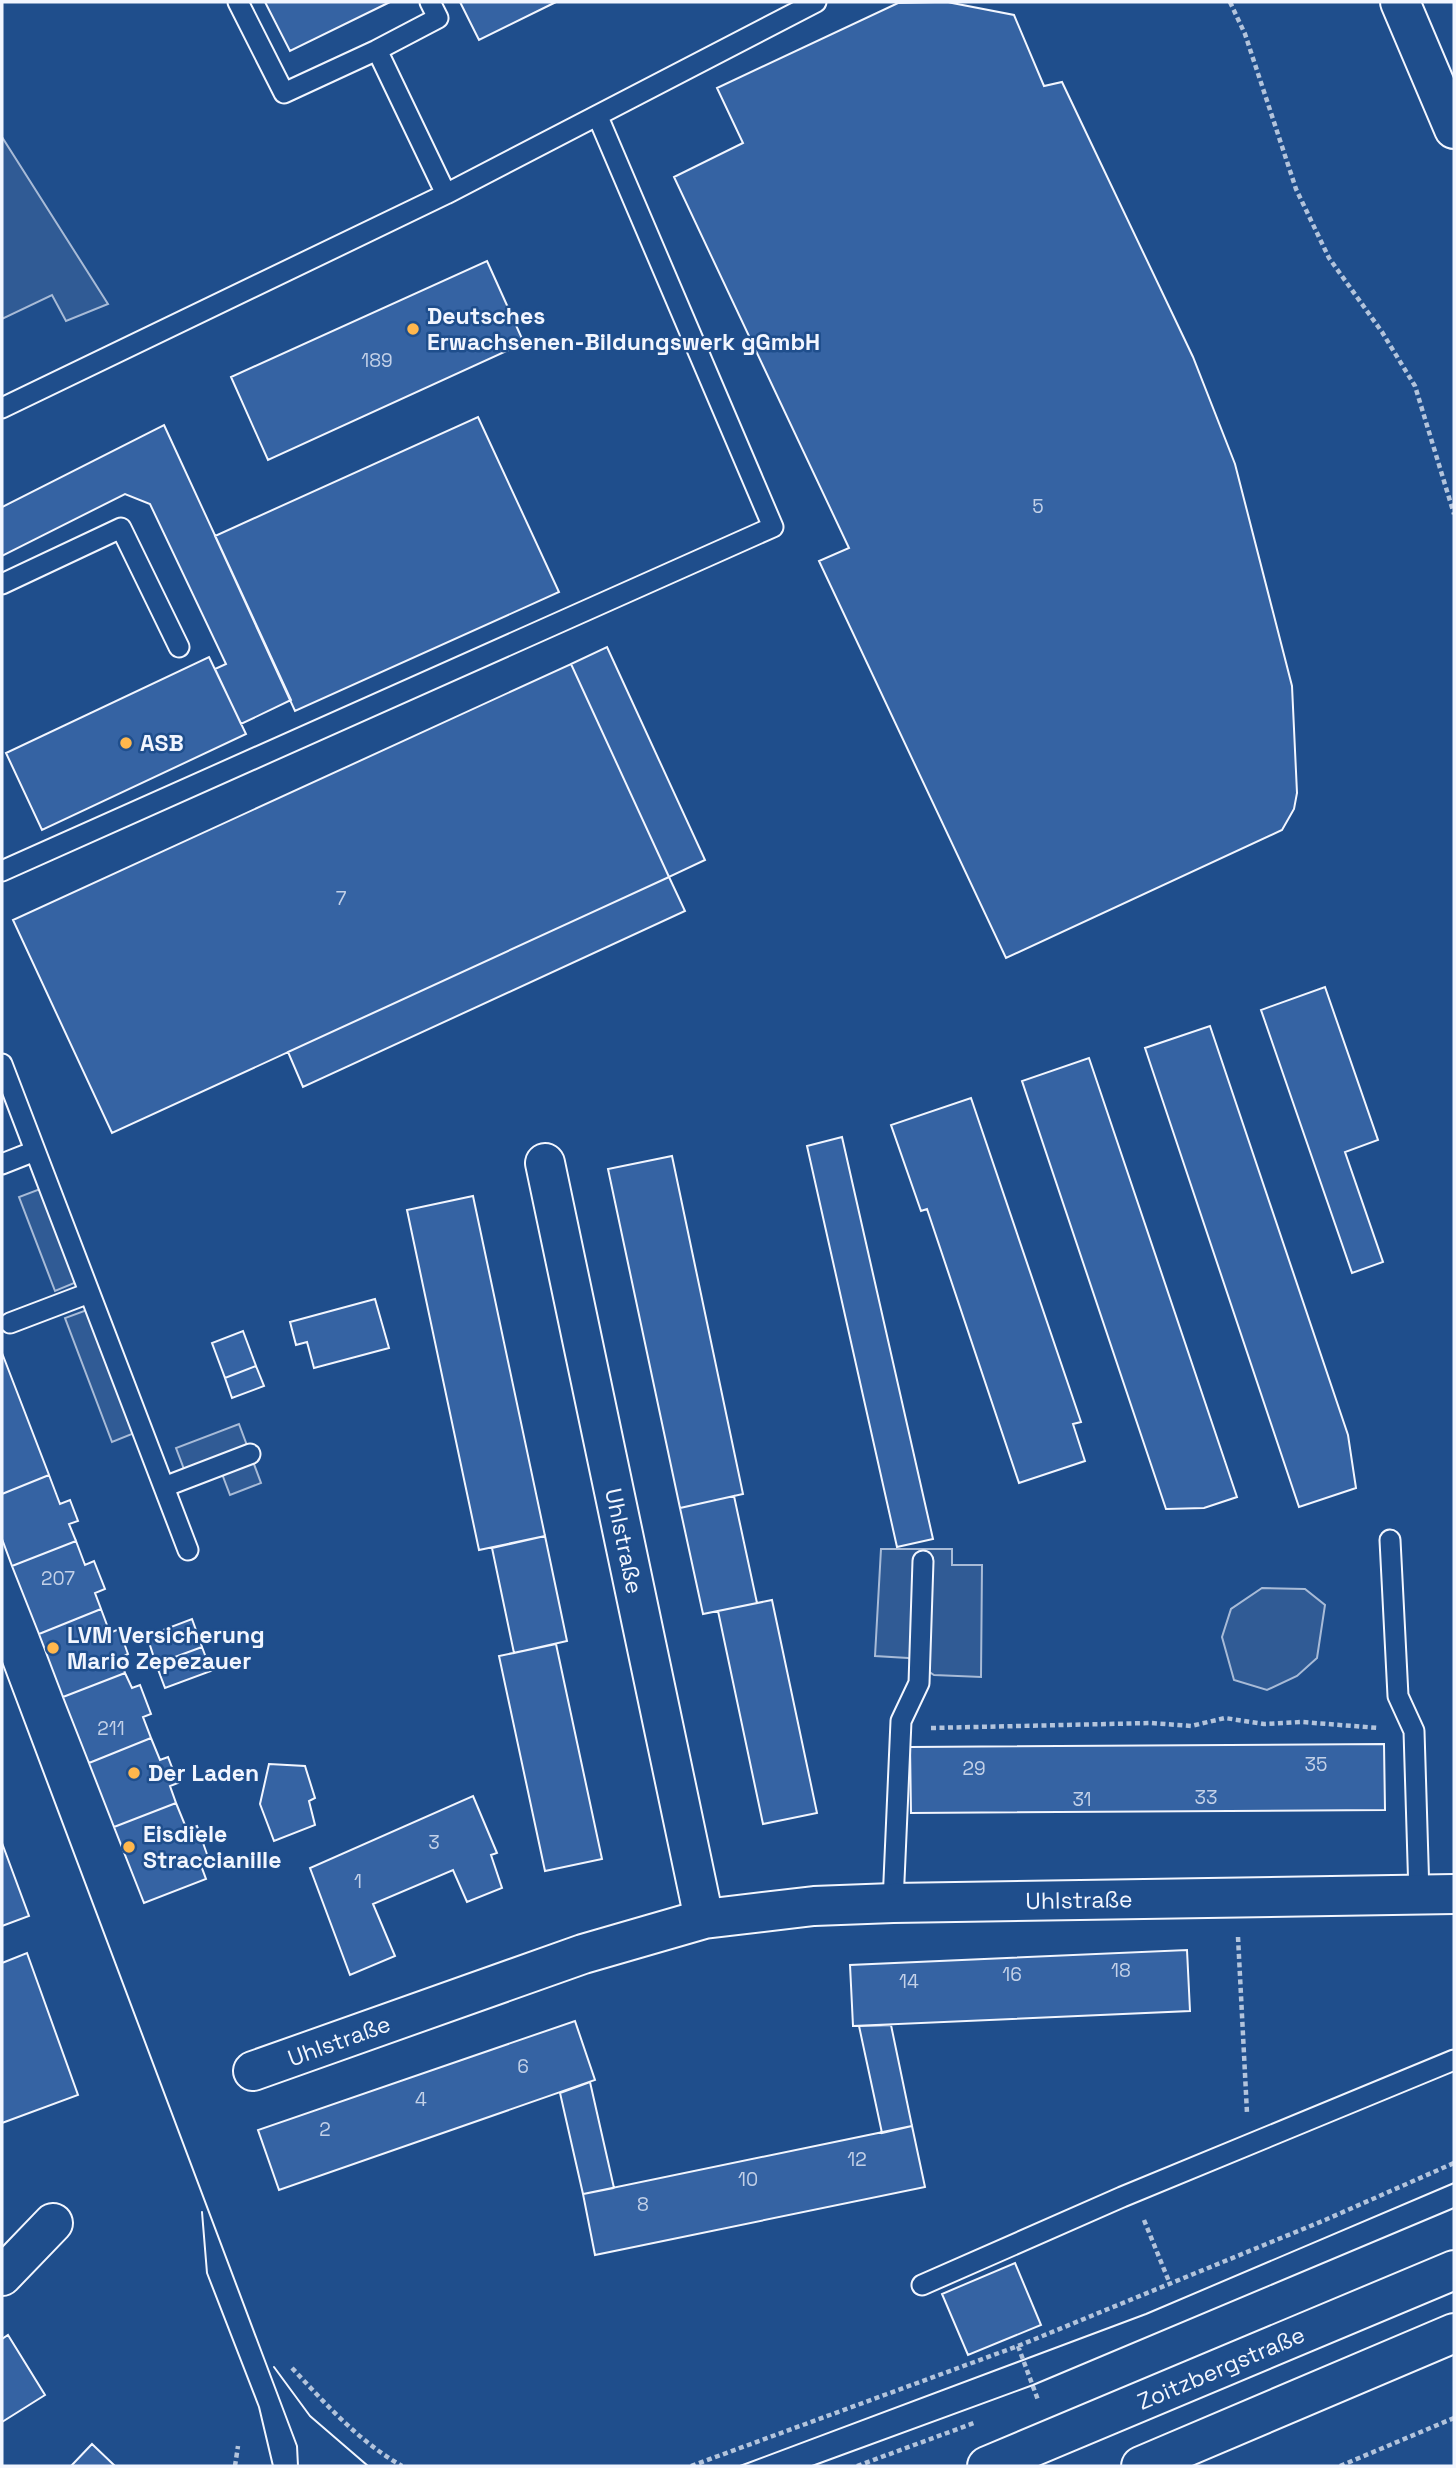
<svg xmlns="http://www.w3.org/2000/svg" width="1456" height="2468" font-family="'Space Grotesk',sans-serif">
<rect width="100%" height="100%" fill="#1f4e8c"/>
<path fill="#305b95" stroke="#a8bbd7" stroke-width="2" d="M 2,137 L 108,304 L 66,321 L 52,295 L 2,319 Z
M 48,1186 L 84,1279 L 55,1291 L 19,1197 Z
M 95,1307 L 142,1430 L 112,1442 L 65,1318 Z
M 239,1424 L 261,1483 L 230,1495 L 219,1466 L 187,1477 L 176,1448 Z
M 881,1549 L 952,1549 L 952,1565 L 982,1565 L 981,1677 L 934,1675 L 908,1658 L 875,1656 Z
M 1262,1588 L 1305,1589 L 1325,1605 L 1317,1658 L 1297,1676 L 1267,1690 L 1234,1680 L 1222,1637 L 1231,1609 Z"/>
<path fill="#3563a3" stroke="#f2f6ff" stroke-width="2" d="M 265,2 L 390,2 L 290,51 Z
M 460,2 L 556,2 L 479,40 Z
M 947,2 L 1014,15 L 1044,86 L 1062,82 L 1193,357 L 1235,464 L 1292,686 L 1297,793 L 1294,809 L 1282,830 L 1006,958 L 819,561 L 849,548 L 674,177 L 743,143 L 717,88 L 898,3 Z
M 487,261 L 524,343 L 268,460 L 231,377 Z
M 478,417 L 559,592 L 295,711 L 215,536 Z
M 164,425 L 291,700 L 241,724 L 215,669 L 226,664 L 150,504 L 125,494 L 2,556 L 2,507 Z
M 607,647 L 705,860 L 669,877 L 571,664 Z
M 209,657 L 246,734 L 42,830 L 6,753 Z
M 571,664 L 669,877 L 112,1133 L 13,920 Z
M 669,877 L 685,911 L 303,1087 L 288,1052 Z
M 1325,987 L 1378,1140 L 1345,1152 L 1383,1262 L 1352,1273 L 1261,1010 Z
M 1210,1026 L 1348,1435 L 1356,1488 L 1299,1507 L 1145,1048 Z
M 1089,1058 L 1237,1497 L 1204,1508 L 1166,1509 L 1022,1081 Z
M 971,1098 L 1081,1422 L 1073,1424 L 1085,1461 L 1019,1483 L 927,1209 L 921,1211 L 891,1125 Z
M 842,1137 L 933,1539 L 897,1547 L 807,1146 Z
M 672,1156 L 743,1494 L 680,1508 L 608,1169 Z
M 473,1196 L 545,1536 L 479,1550 L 407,1210 Z
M 375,1299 L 389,1348 L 314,1368 L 307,1342 L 296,1345 L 290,1322 Z
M 243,1331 L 256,1366 L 225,1378 L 212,1343 Z
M 2,1353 L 49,1475 L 2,1494 Z
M 256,1366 L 264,1386 L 232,1398 L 225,1378 Z
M 49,1475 L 60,1504 L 70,1500 L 78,1521 L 69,1524 L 76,1541 L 12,1566 L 2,1539 L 2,1494 Z
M 734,1496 L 757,1603 L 703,1614 L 680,1508 Z
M 545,1536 L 567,1641 L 514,1653 L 492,1548 Z
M 76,1541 L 85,1565 L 94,1561 L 105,1589 L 95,1593 L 101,1609 L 39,1634 L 12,1566 Z
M 772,1600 L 817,1813 L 763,1824 L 718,1611 Z
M 101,1609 L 110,1633 L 119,1629 L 128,1654 L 120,1658 L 125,1673 L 63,1697 L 39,1634 Z
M 192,1619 L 202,1647 L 156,1664 L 147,1636 Z
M 556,1644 L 602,1859 L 545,1871 L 499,1656 Z
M 202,1647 L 211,1671 L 165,1688 L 156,1664 Z
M 125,1673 L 132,1688 L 140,1685 L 151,1714 L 143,1717 L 151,1738 L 89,1763 L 63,1697 Z
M 151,1738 L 160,1760 L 168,1757 L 178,1783 L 170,1786 L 176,1803 L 114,1827 L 89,1763 Z
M 1384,1744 L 1385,1810 L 911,1813 L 910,1747 Z
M 269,1764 L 305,1766 L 315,1798 L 309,1801 L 315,1825 L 274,1841 L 260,1804 Z
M 473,1796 L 497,1853 L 491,1855 L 502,1888 L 467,1902 L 453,1870 L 373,1904 L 395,1956 L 350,1975 L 310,1868 Z
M 176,1803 L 187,1830 L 197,1826 L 208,1857 L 199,1860 L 206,1879 L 144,1903 L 114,1827 Z
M 2,1843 L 29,1916 L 2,1926 Z
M 1187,1950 L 1190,2011 L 853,2026 L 850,1965 Z
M 27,1953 L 78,2095 L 2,2123 L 2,1963 Z
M 575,2021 L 595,2080 L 279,2190 L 258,2130 Z
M 891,2025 L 912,2126 L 882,2133 L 859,2026 Z
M 590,2082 L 614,2188 L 583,2194 L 560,2093 Z
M 912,2126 L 925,2187 L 595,2255 L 583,2194 Z
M 1015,2263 L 1041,2325 L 968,2355 L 942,2294 Z
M 8,2335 L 45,2395 L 2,2422 L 2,2339 Z
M 92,2444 L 115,2466 L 71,2466 Z"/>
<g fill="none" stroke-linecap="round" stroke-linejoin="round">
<defs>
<path id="service" d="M 238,2 L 284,93 L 377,50 L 446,194 L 816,2
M 377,50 L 438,18 L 430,2
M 2,408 L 446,194
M 2,584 L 121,528 L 179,647
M 2,871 L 773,527 L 598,117
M 2,1064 L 188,1550
M 2,1164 L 35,1151
M 10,1323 L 89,1293
M 164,1487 L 250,1454
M 1390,1540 L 1398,1696 L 1414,1731 L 1419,1894
M 893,1903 L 901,1721 L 919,1683 L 923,1561
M 922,2285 L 1122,2197 L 1454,2060"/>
<path id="minor" d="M 545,1163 L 704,1919
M 253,2071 L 583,1954 L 704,1919 L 814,1906 L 893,1903 L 1454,1894
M 2,2276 L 53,2223"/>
<path id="secondary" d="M 987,2466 L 1454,2270
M 1141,2466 L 1454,2333"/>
<path id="primary" d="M 1400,2 L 1454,129"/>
</defs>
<use href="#service" stroke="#f2f6ff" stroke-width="23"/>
<use href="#minor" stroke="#f2f6ff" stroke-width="42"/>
<use href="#secondary" stroke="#f2f6ff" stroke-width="42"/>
<use href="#primary" stroke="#f2f6ff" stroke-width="42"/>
<path stroke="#b3c4dc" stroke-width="4.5" stroke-dasharray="5 3.5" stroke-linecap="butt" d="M 1230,2 L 1245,34 L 1296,189 L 1329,258 L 1382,332 L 1415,386 L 1454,514
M 931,1728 L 1151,1723 L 1191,1726 L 1225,1718 L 1264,1724 L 1302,1722 L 1379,1728
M 1238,1937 L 1247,2113
M 1144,2220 L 1170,2284
M 1018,2346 L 1038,2400
M 292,2368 C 326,2404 358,2441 402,2466
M 235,2466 L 238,2446
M 691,2466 L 1018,2346 L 1325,2220 L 1454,2163
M 857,2466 L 974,2423
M 1340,2466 L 1454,2418"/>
<use href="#service" stroke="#1f4e8c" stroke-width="19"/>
<use href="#minor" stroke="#1f4e8c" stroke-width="38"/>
<use href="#secondary" stroke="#1f4e8c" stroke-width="38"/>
<use href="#primary" stroke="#1f4e8c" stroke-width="38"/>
<path stroke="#f2f6ff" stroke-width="2" d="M 2,1662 L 297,2446 L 298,2466
M 202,2212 L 207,2273 L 259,2407 L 273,2466
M 274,2367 L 310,2416 L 368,2466
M 740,2466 L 1146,2314 L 1454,2183
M 812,2466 L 1033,2385 L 1454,2208"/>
</g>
<g fill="#ffb74d" stroke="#1f4e8c" stroke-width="2.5">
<circle cx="413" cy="329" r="7"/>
<circle cx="126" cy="743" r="7"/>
<circle cx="53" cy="1648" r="7"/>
<circle cx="134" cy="1773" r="7"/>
<circle cx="129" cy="1847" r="7"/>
</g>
<g text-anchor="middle" stroke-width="5" stroke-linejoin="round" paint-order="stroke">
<g font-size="19" fill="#c3d1e8">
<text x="377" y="367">189</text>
<text x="1038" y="513">5</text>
<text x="341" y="905">7</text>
<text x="58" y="1585">207</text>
<text x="111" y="1735">211</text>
<text x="1316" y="1771">35</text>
<text x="974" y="1775">29</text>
<text x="1206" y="1804">33</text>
<text x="1082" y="1806">31</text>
<text x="434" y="1849">3</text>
<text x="358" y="1888">1</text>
<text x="1121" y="1977">18</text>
<text x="1012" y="1981">16</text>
<text x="909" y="1988">14</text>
<text x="523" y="2073">6</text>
<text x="421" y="2106">4</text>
<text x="325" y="2136">2</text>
<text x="857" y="2166">12</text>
<text x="748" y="2186">10</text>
<text x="643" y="2211">8</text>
</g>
<g font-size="23" font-weight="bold" fill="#f2f6ff" stroke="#1f4e8c" text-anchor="start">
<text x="427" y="324">Deutsches<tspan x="427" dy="26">Erwachsenen-Bildungswerk gGmbH</tspan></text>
<text x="140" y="751">ASB</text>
<text x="67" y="1643">LVM Versicherung<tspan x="67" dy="26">Mario Zepezauer</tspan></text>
<text x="148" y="1781">Der Laden</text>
<text x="143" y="1842">Eisdiele<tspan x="143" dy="26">Straccianille</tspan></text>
</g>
<g font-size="23" fill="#f2f6ff" stroke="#1f4e8c">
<text transform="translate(624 1541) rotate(78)" y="8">Uhlstraße</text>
<text transform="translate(1079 1900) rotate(-1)" y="8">Uhlstraße</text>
<text transform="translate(339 2041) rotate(-20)" y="8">Uhlstraße</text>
<text transform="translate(1221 2368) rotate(-23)" y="8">Zoitzbergstraße</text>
</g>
</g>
<rect width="1456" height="2468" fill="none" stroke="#f2f6ff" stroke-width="7"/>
</svg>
